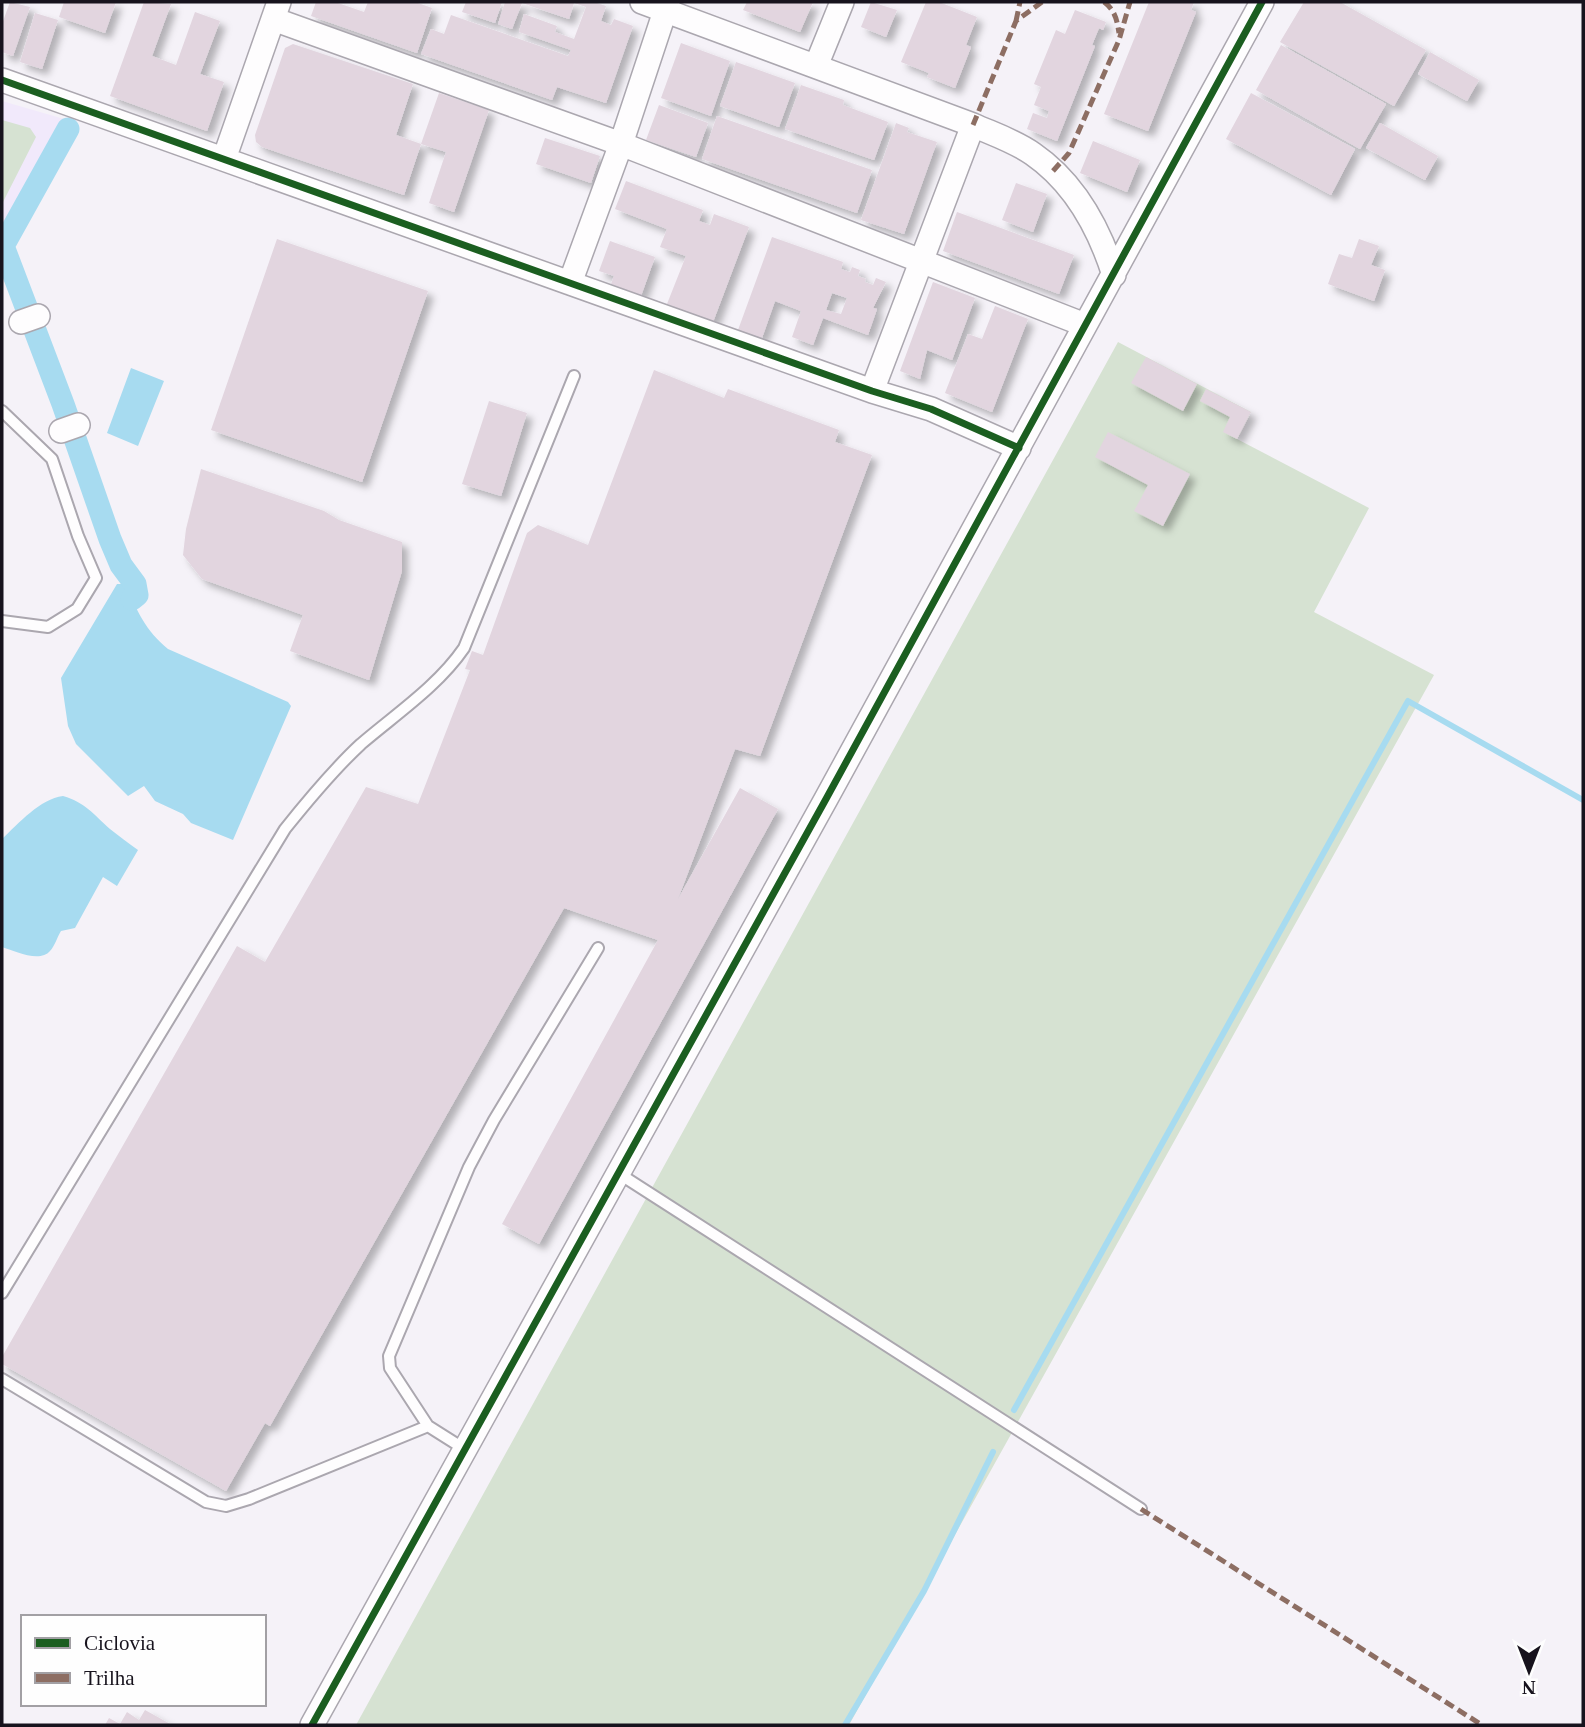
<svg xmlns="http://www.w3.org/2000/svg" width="1585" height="1727" font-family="Georgia,serif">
<defs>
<filter id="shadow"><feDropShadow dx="6" dy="6" stdDeviation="3.5" flood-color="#0004"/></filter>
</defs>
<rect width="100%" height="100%" fill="#f5f2f8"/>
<path fill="#f1e9fb" d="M 2,101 L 64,119 L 2,237 Z"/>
<path fill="#d6e2d2" d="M 2,120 L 30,128 L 36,137 L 2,204 Z
M 1118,342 L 1251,412 L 1237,439 L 1369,508 L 1314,612 L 1434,675 L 849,1725 L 356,1725 Z"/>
<path fill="#a7dbf0" d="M 131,368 L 164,381 L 138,446 L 107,433 Z
M 117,584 L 126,584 C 136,610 146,631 168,649 L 288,702 L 291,706 L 233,840 L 191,823 L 183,814 L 155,801 L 144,786 L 128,796 L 76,744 L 68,726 L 61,678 Z
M 63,796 C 86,803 93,814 110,829 C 119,836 128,843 138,850 L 117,886 L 103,877 L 75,928 L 61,931 C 57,937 55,946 50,951 C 40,963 14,951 2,947 L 2,839 C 19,823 40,799 63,796 Z"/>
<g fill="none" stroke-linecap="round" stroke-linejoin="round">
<path stroke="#a7dbf0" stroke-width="6" d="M 1014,1410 L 1408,701 L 1583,800
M 845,1725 L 924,1591 L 993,1452"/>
<path stroke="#a7dbf0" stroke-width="23" d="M 68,129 L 3,246 L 63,404 L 110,539 L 121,565 L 135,584 L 137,595 L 132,599"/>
</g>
<path fill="#e2d5df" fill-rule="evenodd" filter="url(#shadow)" d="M 10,2 L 30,7 L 13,56 L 2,52 L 2,24 Z
M 64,2 L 116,2 L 105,33 L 59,17 Z
M 144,2 L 171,4 L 152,56 L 176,65 L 195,12 L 220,21 L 200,74 L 224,82 L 207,131 L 110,96 Z
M 316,2 L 335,2 L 364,12 L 368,2 L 415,2 L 432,8 L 417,53 L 311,16 Z
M 466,2 L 502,2 L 495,23 L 462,12 Z
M 505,2 L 594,2 L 606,6 L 601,21 L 611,25 L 614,19 L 633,26 L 606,103 L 557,87 L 552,100 L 421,54 L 431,29 L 444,34 L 451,15 L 568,56 L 571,50 L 519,32 L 524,14 L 557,26 L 555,32 L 574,39 L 586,7 L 574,3 L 569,19 L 522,3 L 512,29 L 498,24 Z
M 747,2 L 813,2 L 800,32 L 743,10 Z
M 871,2 L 897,10 L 886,37 L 861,27 Z
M 926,2 L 939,2 L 977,17 L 966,45 L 971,47 L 955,88 L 927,77 L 929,73 L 901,62 Z
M 1149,2 L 1194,2 L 1191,10 L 1196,12 L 1148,131 L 1104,114 Z
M 1304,2 L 1340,2 L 1426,50 L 1394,106 L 1280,42 Z
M 1075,10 L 1106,22 L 1103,30 L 1099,28 L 1092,45 L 1095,46 L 1057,141 L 1027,129 L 1033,113 L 1047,118 L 1049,111 L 1034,105 L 1041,87 L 1034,84 L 1056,30 L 1065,34 Z
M 35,13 L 58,20 L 42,69 L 20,62 Z
M 681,43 L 730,61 L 711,116 L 661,98 Z
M 293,44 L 413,84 L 396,135 L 421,144 L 404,195 L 262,147 L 256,142 L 255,135 L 285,48 Z
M 1281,45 L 1386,104 L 1360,149 L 1256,90 Z
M 1430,52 L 1479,80 L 1467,101 L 1418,74 Z
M 736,62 L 795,83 L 779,127 L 720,106 Z
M 801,85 L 844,100 L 843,105 L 888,122 L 874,160 L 785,129 Z
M 439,93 L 489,110 L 454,212 L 429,203 L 446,152 L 421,144 Z
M 1251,93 L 1355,149 L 1331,195 L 1226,139 Z
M 659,105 L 708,123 L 696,157 L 646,140 Z
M 717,116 L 872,170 L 857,213 L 702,159 Z
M 896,123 L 909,128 L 907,132 L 937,142 L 904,234 L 861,220 Z
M 1380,123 L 1438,156 L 1425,180 L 1366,148 Z
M 545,138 L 600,156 L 591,183 L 536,164 Z
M 1093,141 L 1140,160 L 1127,192 L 1080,173 Z
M 626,181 L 703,210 L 699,221 L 710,225 L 714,214 L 749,227 L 713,322 L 667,304 L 686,256 L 660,247 L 667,229 L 615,209 Z
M 1016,183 L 1047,194 L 1033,232 L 1002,220 Z
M 957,212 L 1074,255 L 1059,294 L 943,251 Z
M 772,237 L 843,262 L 841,269 L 850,272 L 852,267 L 860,270 L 858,276 L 866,279 L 865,282 L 873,285 L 876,278 L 886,282 L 873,308 L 877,309 L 868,335 L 823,318 L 813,345 L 792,337 L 801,311 L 775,301 L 762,338 L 738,330 ZM 832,293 L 847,298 L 841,314 L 826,310 Z
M 277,239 L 428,291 L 362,482 L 211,430 Z
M 1359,239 L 1379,246 L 1371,265 L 1385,270 L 1374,301 L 1328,284 L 1339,254 L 1352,258 Z
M 610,241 L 655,257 L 641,296 L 611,284 L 614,276 L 599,271 Z
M 933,282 L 975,298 L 952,360 L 927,350 L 920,379 L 900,371 Z
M 995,306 L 1028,319 L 992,412 L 945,393 L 968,334 L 982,339 Z
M 1146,357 L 1197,384 L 1183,411 L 1131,383 Z
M 654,370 L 724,398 L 728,389 L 839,430 L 835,442 L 872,455 L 760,756 L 735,749 L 678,899 L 740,788 L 778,809 L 539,1244 L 502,1224 L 658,940 L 564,908 L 270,1426 L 265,1423 L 226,1491 L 2,1364 L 2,1357 L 237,946 L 265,962 L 366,787 L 418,804 L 470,670 L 465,669 L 472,651 L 483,655 L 527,533 L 538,525 L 588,545 Z
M 1206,389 L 1251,412 L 1237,439 L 1223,432 L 1230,417 L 1200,401 Z
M 489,401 L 527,413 L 501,496 L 462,484 Z
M 1108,432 L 1190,474 L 1163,526 L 1134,511 L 1148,485 L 1095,457 Z
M 201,469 L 324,511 L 339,520 L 402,542 L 402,571 L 369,680 L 290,651 L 303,615 L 202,579 L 183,555 L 186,529 Z
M 145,1710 L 172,1725 L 105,1725 L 109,1718 L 120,1724 L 127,1712 L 139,1720 Z"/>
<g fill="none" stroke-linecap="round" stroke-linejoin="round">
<defs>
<path id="lane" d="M 2,411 L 52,459 L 78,536 L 96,578 L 77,609 L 48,627 L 2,621
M 618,1173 L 1141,1509
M 2,1293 L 285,829 C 309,799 333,770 361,744 C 396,714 438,686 464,648 L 574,376
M 2,1379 L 206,1502 L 226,1506 L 249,1499 L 428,1426
M 466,1450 L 428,1426 L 390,1368 L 389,1356 L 469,1167 L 494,1120 L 598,948"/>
<path id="street" d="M 642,2 L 973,125 C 993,134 1015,141 1033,154 C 1075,183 1099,228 1114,275
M 273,19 L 621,144 L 1085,325
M 816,66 L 842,2
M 2,80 L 872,391 L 931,409 L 1019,448
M 224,159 L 279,2
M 570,283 L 621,144 L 668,2
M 21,322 L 38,316
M 872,391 L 973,125
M 61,431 L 78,425
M 312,1725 L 826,799 L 1262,2"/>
</defs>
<use href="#lane" stroke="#aba7af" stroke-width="14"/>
<use href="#street" stroke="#aba7af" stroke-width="26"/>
<use href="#lane" stroke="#fefdfe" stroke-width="10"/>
<use href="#street" stroke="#fefdfe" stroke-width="23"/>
<path stroke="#8d6e63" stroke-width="5" stroke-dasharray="10 5" stroke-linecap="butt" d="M 1104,2 C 1115,10 1117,20 1119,33
M 1016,21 L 1020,2
M 973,125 L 1016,21 L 1042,2
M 1053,171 L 1069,153 L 1119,40 L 1130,2
M 1141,1509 L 1482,1725"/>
<defs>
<path id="cycleway" d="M 2,80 L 872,391 L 931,409 L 1019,448
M 312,1725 L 826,799 L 1262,2"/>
</defs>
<use href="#cycleway" stroke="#fefefe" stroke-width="11"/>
<use href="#cycleway" stroke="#1b5e20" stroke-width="7"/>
</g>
<rect width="1585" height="1727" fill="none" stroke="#17131d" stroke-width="7"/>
<rect x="21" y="1615" width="245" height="91" fill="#fefefe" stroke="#a2a0a4" stroke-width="2"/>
<rect x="35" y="1638" width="35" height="10" fill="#1b5e20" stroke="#a2a0a4" stroke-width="2"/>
<text x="84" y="1650" font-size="21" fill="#17131d">Ciclovia</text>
<rect x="35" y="1673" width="35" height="10" fill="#8d6e63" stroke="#a2a0a4" stroke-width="2"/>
<text x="84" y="1685" font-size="21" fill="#17131d">Trilha</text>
<g transform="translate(1529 1671) rotate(180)" stroke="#fefefe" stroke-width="5" paint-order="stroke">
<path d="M0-5L12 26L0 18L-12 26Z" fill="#17131d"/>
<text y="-10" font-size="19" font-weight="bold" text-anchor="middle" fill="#17131d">N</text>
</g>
</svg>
